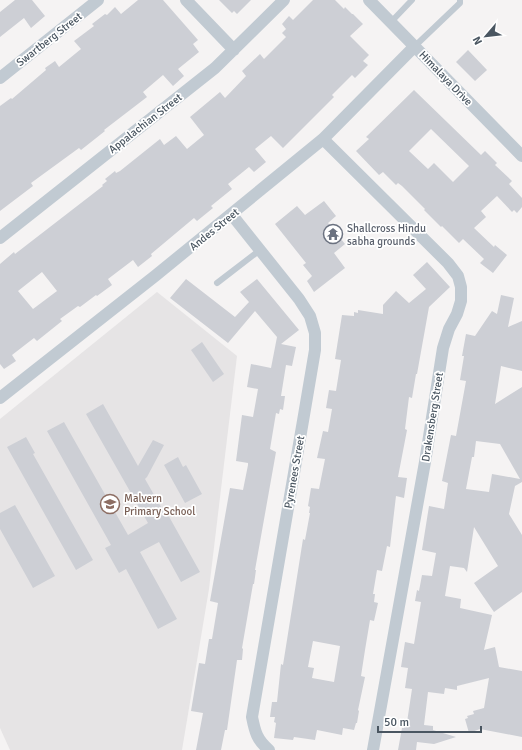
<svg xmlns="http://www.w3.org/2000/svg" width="522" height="750" font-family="Signika,sans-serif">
<rect width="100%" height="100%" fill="#f5f3f3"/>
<path fill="#e6e4e5" d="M 157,292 L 237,356 L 209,589 L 182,750 L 10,750 L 0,728 L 0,419 Z"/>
<path fill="#cdcfd5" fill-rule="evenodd" d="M 15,0 L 32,0 L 45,16 L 31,28 L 24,18 L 0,37 L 0,12 Z
M 138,0 L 163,0 L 198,40 L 193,44 L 199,52 L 178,69 L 184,76 L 173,86 L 163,75 L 143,92 L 147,97 L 104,130 L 105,131 L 81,150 L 79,148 L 31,183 L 33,186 L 0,211 L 0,106 L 11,98 L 12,99 L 46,70 L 45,68 L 55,61 L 59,67 L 81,49 L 74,41 L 94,26 L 92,24 L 105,14 L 107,15 L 115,7 L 121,14 Z
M 219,0 L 251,0 L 237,14 L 234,11 L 232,13 Z
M 313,0 L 335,0 L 344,9 L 345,7 L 352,14 L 353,14 L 363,24 L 350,36 L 369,55 L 363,61 L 368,65 L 355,78 L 352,75 L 332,95 L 334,97 L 283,148 L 271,136 L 255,149 L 266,162 L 254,172 L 249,167 L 228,184 L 232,189 L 211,206 L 213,208 L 197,221 L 194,218 L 151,254 L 152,256 L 138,267 L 133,260 L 108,279 L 112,285 L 97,296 L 96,295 L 80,307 L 78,306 L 60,319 L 62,321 L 37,341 L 34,338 L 12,355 L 16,361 L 4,369 L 0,364 L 0,264 L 14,252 L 15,254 L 103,186 L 102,185 L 107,181 L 105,179 L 115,171 L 116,173 L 120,171 L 160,139 L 164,145 L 176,136 L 187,149 L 204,135 L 190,117 L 220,92 L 225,98 L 246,76 L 242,71 L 260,54 L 264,59 L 286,37 L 282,33 L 286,29 L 282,24 L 289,16 L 293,20 ZM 42,272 L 57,291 L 33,309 L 18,291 Z
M 468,50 L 487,70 L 475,81 L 456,62 Z
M 414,90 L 481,155 L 485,151 L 497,163 L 495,165 L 512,181 L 509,184 L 522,198 L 522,207 L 517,213 L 514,210 L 512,212 L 497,196 L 481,211 L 486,217 L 474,228 L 494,247 L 495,245 L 507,255 L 493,273 L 480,263 L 484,259 L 463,239 L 459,243 L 442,226 L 441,227 L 424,210 L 425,209 L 402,186 L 398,183 L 396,185 L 383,172 L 379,175 L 356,151 L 369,139 L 366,137 ZM 431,129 L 469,166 L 453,182 L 434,163 L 428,169 L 409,151 Z
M 324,201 L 336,216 L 328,223 L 345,244 L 334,253 L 345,268 L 314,292 L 307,281 L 312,276 L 303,265 L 306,263 L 275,224 L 297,206 L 305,215 Z
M 427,262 L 450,287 L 429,307 L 417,374 L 416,374 L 412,398 L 409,397 L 405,429 L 407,430 L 398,477 L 407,478 L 404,498 L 396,496 L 390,547 L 387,546 L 382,571 L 377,570 L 373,594 L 375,594 L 374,602 L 378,603 L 374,621 L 370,620 L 365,650 L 361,676 L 365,677 L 358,710 L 359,711 L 357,723 L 356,723 L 354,730 L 343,728 L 342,735 L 317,730 L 315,740 L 294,737 L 293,740 L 274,738 L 276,723 L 274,722 L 275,717 L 270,717 L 272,702 L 277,702 L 281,664 L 283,665 L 303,539 L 305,540 L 310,513 L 309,513 L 310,507 L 308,506 L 311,488 L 319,489 L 325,459 L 317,458 L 323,431 L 328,432 L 332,409 L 326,408 L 329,390 L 336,391 L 341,360 L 335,359 L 342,315 L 354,316 L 354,312 L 358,313 L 358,310 L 383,314 L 383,305 L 396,291 L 409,303 L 426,289 L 413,275 ZM 313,641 L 340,646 L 334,682 L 312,678 L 314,668 L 308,667 Z
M 186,279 L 235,317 L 249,302 L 240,292 L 257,279 L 299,330 L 281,344 L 296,347 L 292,366 L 286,365 L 281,396 L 285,396 L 283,410 L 280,409 L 279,414 L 276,413 L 270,449 L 276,452 L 255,570 L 256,570 L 254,584 L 253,584 L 242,648 L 243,649 L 242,660 L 237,660 L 227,730 L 225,730 L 221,750 L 196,750 L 203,713 L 191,711 L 199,663 L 205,664 L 209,639 L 212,639 L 218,603 L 210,601 L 230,488 L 243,490 L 248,465 L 248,463 L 236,461 L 242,415 L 253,417 L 258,389 L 247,387 L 251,364 L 271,368 L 277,337 L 255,311 L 228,343 L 170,298 Z
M 501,295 L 514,298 L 508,327 L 522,321 L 522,371 L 501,366 L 495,404 L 522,387 L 522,482 L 515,486 L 509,514 L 522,535 L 522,592 L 494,612 L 474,583 L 498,566 L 474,527 L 467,572 L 464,568 L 450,566 L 445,596 L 461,599 L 460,608 L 492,615 L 484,650 L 495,647 L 499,667 L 522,671 L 522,737 L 480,729 L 469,733 L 465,719 L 468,718 L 467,716 L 474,714 L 473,711 L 484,708 L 489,678 L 457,686 L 457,690 L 445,688 L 444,694 L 428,692 L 424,725 L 433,726 L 433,730 L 456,737 L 434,744 L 417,742 L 416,750 L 398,750 L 402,728 L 404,728 L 405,722 L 407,722 L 412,689 L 405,688 L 408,668 L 401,667 L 405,642 L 414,644 L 421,602 L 415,601 L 417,590 L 419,591 L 422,575 L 432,576 L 436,553 L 422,550 L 429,506 L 444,509 L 448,483 L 442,481 L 451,435 L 456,436 L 466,381 L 460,380 L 464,356 L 462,356 L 466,334 L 475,336 L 492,311 L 497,314 ZM 476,441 L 500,444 L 520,479 L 492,474 L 489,492 L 466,489 L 472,457 L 474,457 Z
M 202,342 L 224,374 L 213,382 L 191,350 Z
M 103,404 L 138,466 L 153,440 L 164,445 L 147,477 L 145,479 L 165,514 L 167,513 L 200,572 L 181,582 L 159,542 L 140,552 L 177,619 L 158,629 L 126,569 L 119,573 L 105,548 L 111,545 L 47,431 L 64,422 L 128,535 L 148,523 L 86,414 Z
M 26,437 L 35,453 L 33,454 L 93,560 L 76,570 L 7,447 Z
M 178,457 L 183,467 L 186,465 L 202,494 L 185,503 L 164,465 Z
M 15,505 L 55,576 L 33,588 L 0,529 L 0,513 Z"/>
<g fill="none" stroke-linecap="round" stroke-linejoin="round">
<path stroke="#c1cad2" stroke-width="6" d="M 391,22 L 412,0
M 415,46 L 460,3 L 460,0
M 217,283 L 260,250"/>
<path stroke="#c1cad2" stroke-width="12" d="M 186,0 L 234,50
M 369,0 L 522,156
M 0,78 L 98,0
M 323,139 L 448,263 L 458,276 L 461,287 L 461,301 L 457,314 L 449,329 L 443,348 L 425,462 L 373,750
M 232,215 L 299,299 L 310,316 L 315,333 L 315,350 L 304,415 L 252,717 C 255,732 257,740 269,750
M 0,238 L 215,68 L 284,0
M 0,398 L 155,276 L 323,139 L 415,46"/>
</g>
<defs>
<symbol id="temple-ring" viewBox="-11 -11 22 22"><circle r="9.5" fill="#fff" stroke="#6b7280" stroke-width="1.5"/><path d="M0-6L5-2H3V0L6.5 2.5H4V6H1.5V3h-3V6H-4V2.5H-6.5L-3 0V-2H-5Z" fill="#6b7280"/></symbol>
<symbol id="school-ring" viewBox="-11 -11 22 22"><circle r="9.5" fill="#fff" stroke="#8d6e63" stroke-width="1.5"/><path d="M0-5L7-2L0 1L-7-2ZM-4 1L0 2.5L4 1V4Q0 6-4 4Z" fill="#8d6e63"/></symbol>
</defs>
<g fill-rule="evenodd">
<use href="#temple-ring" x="322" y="223" width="22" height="22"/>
<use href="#school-ring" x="99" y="493" width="22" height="22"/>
</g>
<g text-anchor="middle" stroke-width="3.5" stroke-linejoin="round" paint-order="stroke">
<g font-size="11" fill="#4a5661" stroke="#fff">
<text transform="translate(49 39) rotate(-38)" y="4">Swartberg Street</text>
<text transform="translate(446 78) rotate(46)" y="4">Himalaya Drive</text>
<text transform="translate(145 123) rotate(-38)" y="4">Appalachian Street</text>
<text transform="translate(214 229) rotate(-39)" y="4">Andes Street</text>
<text transform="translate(432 417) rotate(-81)" y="4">Drakensberg Street</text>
<text transform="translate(294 472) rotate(-80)" y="4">Pyrenees Street</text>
</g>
<g font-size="11" fill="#5b616d" stroke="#fff" text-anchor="start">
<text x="347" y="232">Shallcross Hindu<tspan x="347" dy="13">sabha grounds</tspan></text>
</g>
<g font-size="11" fill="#785e54" stroke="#fff" text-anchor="start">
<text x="124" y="502">Malvern<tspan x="124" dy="13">Primary School</tspan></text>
</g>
</g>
<g transform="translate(486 36) rotate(242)" stroke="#ffffff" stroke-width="3" paint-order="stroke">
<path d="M0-3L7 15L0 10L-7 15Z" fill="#4a5661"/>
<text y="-6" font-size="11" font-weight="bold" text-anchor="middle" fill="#4a5661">N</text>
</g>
<path d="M378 726v6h103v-6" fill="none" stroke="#4a5661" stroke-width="2"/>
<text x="384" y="726" font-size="12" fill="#4a5661" stroke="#ffffff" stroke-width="3" paint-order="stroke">50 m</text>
</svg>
